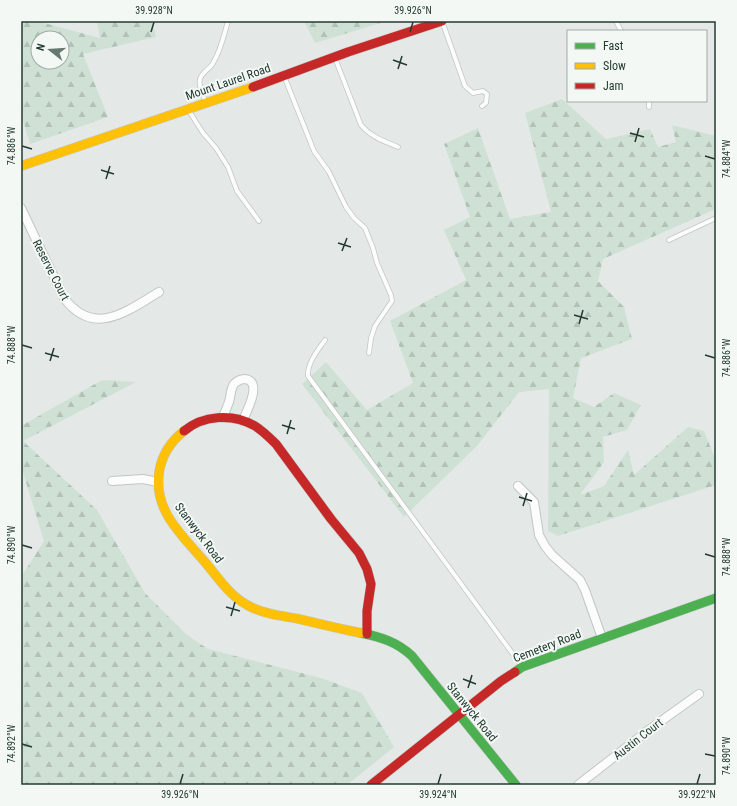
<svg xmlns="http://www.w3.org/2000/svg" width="737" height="806" font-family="'Roboto Condensed',sans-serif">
<defs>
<pattern id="forest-firs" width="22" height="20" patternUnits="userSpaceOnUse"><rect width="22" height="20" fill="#cfe1d4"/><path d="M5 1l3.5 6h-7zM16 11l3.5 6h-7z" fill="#b2c2b6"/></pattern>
</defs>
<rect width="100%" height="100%" fill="#e4e9e7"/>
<path fill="url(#forest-firs)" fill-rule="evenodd" d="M 21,21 L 37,21 L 100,38 L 97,21 L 152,21 L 156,37 L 83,54 L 108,117 L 30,144 L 21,114 ZM 38,38 L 62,38 L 62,62 L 38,62 Z
M 304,21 L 387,21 L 315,43 Z
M 562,99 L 606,139 L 650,129 L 658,147 L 676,142 L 672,125 L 716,136 L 716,209 L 603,259 L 598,281 L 624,307 L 632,339 L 581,358 L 573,398 L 594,407 L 614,393 L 641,405 L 627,430 L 603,437 L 604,462 L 580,495 L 604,486 L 628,450 L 634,475 L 688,427 L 704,431 L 716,461 L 716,485 L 558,536 L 548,531 L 549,389 L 519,392 L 477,446 L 404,517 L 302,384 L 326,362 L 367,410 L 413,383 L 390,321 L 466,280 L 444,230 L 470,217 L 444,144 L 478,128 L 510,219 L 551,212 L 525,113 Z
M 102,380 L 136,382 L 23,441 L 97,510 L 145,593 L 187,635 L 208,649 L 321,678 L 362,693 L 394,747 L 347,785 L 21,785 L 21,577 L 44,541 L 21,466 L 21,426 Z"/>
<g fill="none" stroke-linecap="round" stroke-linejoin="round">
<defs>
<path id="lane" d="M 442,21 L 465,86 L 473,93 L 483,91 L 487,94 L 486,103 L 482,106
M 616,21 L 621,31
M 335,58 L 361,125 C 371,137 384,141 398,147
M 284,76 L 314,151 L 329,172 L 346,207 L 354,218 L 365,228 L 373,248 L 377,263 L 391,295 L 392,301 L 375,326 L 371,338 L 369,353
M 205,100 C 203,95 198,86 200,79 C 202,72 210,69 213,63 C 221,50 224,35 228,21
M 649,101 L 649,107
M 189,111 L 203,133 L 216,148 L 228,167 L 237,191 L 259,221
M 669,240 L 716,218
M 325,340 C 318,350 307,363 308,376 L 521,665"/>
<path id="street" d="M 21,208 L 64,298 C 94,338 127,311 159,292
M 223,417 C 225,412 227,407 229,402 C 231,396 230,390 234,384 C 237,381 241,379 245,379 C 263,381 247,411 243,420
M 112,481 L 143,479 L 158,482
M 518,486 L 534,502 L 539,535 L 545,546 L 552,555 L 580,580 L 585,590 L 602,638
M 578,785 L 650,729 L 699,694"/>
<path id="fast" d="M 361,633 C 381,637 397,642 412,656 L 516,785
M 515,672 L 522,667 L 716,598"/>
<path id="slow" d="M 21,166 L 253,87
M 184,431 C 156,453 151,488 169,518 C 179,534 192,547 204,561 C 218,577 229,596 249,606 C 264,614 282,616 299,619 C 320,624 340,629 361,633"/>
<path id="jam" d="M 253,87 L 348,52 L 442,21
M 184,431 C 203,415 233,413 255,426 C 263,431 269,437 276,444 L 331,519 L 359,553 L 367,569 L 371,584 L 367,611 L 367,634
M 371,785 L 501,681 L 515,672"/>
</defs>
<use href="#lane" stroke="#c1c6c4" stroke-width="5.5"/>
<use href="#street" stroke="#c1c6c4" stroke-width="10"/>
<use href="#fast" stroke="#c0c6c4" stroke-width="10"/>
<use href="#slow" stroke="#c0c6c4" stroke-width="10"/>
<use href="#jam" stroke="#c0c6c4" stroke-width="10"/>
<use href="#lane" stroke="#fbfcfb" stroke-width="4"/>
<use href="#street" stroke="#fbfcfb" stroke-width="8"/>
<use href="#fast" stroke="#4caf50" stroke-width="9"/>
<use href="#slow" stroke="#ffc107" stroke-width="9"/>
<use href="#jam" stroke="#c62828" stroke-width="9"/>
</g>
<path fill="none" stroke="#243a33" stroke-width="1.5" d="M 151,32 L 154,22M 410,32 L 413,22M 393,60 L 407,65M 398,69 L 402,56M 630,133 L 644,137M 635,142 L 639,128M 22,146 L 32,149M 705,156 L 715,159M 101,170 L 114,174M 106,179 L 110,166M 338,243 L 351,247M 342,251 L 347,238M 574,315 L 588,319M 579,324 L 583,310M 22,345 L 32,348M 45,353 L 59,357M 705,355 L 715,358M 50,361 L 54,348M 282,425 L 295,429M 287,434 L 291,420M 519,497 L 532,501M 523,506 L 527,493M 22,545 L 32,548M 705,554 L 715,557M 226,607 L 240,611M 231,616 L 235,602M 463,679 L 476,684M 468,688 L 472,675M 22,744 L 32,747M 705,754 L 715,756M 180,784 L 183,774M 438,784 L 441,774M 697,784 L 700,774"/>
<g text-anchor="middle" stroke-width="4" stroke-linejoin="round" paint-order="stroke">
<g font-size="12" fill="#243a33" stroke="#f3f8f5">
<text transform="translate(228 82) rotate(-19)" y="4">Mount Laurel Road</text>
<text transform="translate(51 270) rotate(63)" y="4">Reserve Court</text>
<text transform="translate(199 533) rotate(53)" y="4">Stanwyck Road</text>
<text transform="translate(547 646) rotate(-21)" y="4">Cemetery Road</text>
<text transform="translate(472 712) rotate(51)" y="4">Stanwyck Road</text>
<text transform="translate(638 739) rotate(-38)" y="4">Austin Court</text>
</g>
</g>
<rect width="737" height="806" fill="none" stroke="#f3f8f5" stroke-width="44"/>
<rect x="567" y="30" width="140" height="72" fill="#f3f8f5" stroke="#a0aca7"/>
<rect x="575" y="43" width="20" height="6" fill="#4caf50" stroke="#a0aca7"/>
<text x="603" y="50" font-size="12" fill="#243a33">Fast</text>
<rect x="575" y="63" width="20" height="6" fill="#ffc107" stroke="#a0aca7"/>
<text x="603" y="70" font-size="12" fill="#243a33">Slow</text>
<rect x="575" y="83" width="20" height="6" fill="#c62828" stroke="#a0aca7"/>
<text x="603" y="90" font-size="12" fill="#243a33">Jam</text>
<g transform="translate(50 50) rotate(287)"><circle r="19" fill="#f3f8f5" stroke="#a0aca7"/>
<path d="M0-3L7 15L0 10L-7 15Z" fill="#677772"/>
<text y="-6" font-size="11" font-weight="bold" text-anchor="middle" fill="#243a33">N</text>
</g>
<rect x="22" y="22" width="693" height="762" fill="none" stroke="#243a33" stroke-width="1.5"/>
<g font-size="10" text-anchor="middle" fill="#243a33">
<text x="154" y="14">39.928°N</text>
<text x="413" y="14">39.926°N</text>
<text transform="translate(11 146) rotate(-90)" y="4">74.886°W</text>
<text transform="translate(726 159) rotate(-90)" y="4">74.884°W</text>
<text transform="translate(11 345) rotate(-90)" y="4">74.888°W</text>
<text transform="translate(726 358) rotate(-90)" y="4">74.886°W</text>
<text transform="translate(11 545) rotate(-90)" y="4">74.890°W</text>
<text transform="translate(726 557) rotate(-90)" y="4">74.888°W</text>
<text transform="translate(11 744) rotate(-90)" y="4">74.892°W</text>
<text transform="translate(726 756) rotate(-90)" y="4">74.890°W</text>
<text x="180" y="798">39.926°N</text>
<text x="438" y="798">39.924°N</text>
<text x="697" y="798">39.922°N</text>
</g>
</svg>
